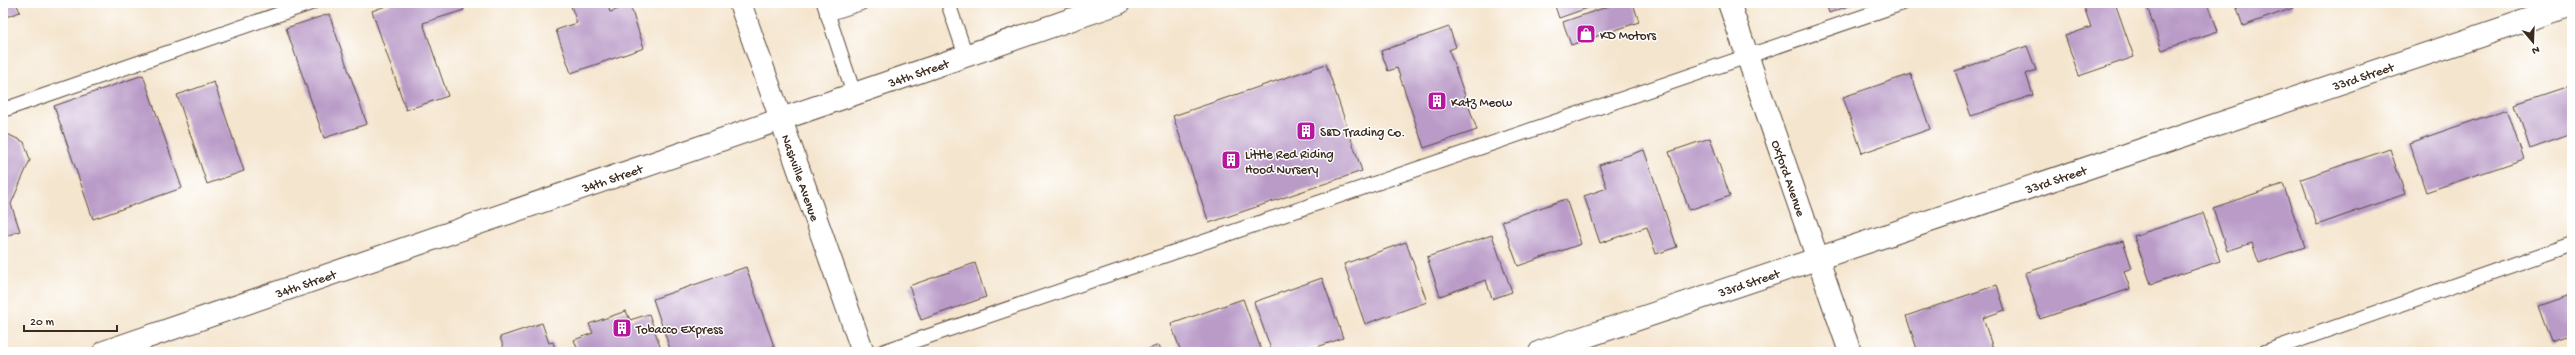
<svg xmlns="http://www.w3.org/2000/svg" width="2575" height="355" font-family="'Gochi Hand',sans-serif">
<rect width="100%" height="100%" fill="#fff"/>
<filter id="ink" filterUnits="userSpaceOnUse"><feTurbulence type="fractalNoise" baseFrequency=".025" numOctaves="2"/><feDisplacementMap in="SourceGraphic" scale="8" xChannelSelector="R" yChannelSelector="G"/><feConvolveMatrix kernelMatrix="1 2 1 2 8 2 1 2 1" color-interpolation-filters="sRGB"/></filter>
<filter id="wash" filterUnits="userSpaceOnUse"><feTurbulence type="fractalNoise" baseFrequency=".012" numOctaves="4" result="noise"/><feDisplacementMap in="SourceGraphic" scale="16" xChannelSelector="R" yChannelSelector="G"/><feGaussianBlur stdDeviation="0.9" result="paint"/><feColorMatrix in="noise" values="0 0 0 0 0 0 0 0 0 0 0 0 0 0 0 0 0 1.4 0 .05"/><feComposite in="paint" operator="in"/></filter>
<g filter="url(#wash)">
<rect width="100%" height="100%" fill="#f4e5ce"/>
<g id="blocks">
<path fill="#ba9bc8" d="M 3,3 L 16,3 L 20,12 L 3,18 Z
M 394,3 L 462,3 L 464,10 L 423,23 L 448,96 L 406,110 L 372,11 Z
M 570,3 L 607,3 L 610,12 L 630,5 L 644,48 L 571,73 L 556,30 L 577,23 Z
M 1554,3 L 1602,3 L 1559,18 Z
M 1618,3 L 1633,3 L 1639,22 L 1571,45 L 1563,22 Z
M 1826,3 L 1857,3 L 1829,13 Z
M 2097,3 L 2115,3 L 2134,57 L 2079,76 L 2065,36 L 2091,27 L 2084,7 Z
M 2146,3 L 2208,3 L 2218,31 L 2162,50 Z
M 2235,3 L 2291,3 L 2293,8 L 2243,26 Z
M 329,14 L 367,124 L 324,138 L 286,28 Z
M 1449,27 L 1456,47 L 1449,50 L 1477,130 L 1424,148 L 1397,68 L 1388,71 L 1381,51 Z
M 2027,46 L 2036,70 L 2026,74 L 2033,95 L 1971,116 L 1955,71 Z
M 1326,64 L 1362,171 L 1209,223 L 1173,116 Z
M 1911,74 L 1930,129 L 1862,153 L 1843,97 Z
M 143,75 L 182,188 L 93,219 L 54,106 Z
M 214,82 L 244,171 L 207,184 L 177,95 Z
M 2572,85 L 2572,134 L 2530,149 L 2515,104 Z
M 2507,109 L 2524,159 L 2426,192 L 2409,143 Z
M 3,132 L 24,142 L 30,160 L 11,204 L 20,231 L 3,237 Z
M 1710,138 L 1730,196 L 1689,210 L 1669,152 Z
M 2390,149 L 2405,194 L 2317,225 L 2301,179 Z
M 1644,150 L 1677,247 L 1656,254 L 1647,227 L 1600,243 L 1584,196 L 1607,188 L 1599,165 Z
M 2283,184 L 2305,247 L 2259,263 L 2252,243 L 2227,251 L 2213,208 Z
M 1566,199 L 1581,244 L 1518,266 L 1502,221 Z
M 2203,213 L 2220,261 L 2151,284 L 2134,236 Z
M 1492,235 L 1512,292 L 1492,299 L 1486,280 L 1440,296 L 1427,257 Z
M 2123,241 L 2132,268 L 2124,271 L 2130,289 L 2040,319 L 2025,273 Z
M 1406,242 L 1427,302 L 1365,324 L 1344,264 Z
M 975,263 L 986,297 L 921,320 L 909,286 Z
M 746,267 L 776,352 L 671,352 L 653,299 Z
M 1322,278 L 1343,338 L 1303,352 L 1272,352 L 1254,302 Z
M 1997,285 L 2005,310 L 1983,318 L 1994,352 L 1918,352 L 1906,316 Z
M 2570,295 L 2572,302 L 2572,335 L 2551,342 L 2538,306 Z
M 1243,299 L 1262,352 L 1181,352 L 1171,324 Z
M 626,311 L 630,320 L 649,314 L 662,352 L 579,352 L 574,340 L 593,333 L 589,324 Z
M 542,323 L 549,343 L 553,342 L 556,352 L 505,352 L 500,337 Z
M 1159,345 L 1162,352 L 1141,352 Z"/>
</g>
</g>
<g filter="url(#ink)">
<use href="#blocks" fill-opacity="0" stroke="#574638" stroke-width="1"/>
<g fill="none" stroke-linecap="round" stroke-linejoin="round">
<defs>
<path id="lane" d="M 824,3 L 854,94
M 948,3 L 966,56
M 827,14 L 861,3
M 3,110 L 311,3
M 882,352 L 1903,3
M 2265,352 L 2572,244"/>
<g id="street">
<path id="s1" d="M 740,3 L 863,352"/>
<path id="s2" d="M 1729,3 L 1850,352"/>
<path id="s3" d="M 1540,352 L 2572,5"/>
</g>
<g id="secondary">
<path id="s4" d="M 104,352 L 1119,3"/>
</g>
</defs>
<use href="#lane" stroke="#574638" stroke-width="16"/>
<use href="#street" stroke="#574638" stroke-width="24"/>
<use href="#secondary" stroke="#574638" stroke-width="24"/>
<use href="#lane" stroke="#fff" stroke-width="14"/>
<use href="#street" stroke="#fff" stroke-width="22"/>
<use href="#secondary" stroke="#fff" stroke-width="22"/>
</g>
</g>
<defs>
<symbol id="shop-square" viewBox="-11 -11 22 22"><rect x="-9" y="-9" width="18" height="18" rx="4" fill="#b5179e" stroke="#fff"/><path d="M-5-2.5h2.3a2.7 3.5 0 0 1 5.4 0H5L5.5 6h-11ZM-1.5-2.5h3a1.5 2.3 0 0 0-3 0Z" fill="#fff"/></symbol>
<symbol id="building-square" viewBox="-11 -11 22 22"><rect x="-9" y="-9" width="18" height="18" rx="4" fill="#b5179e" stroke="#fff"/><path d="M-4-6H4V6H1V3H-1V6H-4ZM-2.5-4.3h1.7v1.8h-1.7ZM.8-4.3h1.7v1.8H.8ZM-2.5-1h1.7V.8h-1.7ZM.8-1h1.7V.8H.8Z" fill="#fff"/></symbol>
</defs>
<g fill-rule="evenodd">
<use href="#shop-square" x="1575" y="23" width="22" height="22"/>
<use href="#building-square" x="1426" y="90" width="22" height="22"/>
<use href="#building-square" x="1295" y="120" width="22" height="22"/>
<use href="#building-square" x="1220" y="149" width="22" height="22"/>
<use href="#building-square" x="611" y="317" width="22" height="22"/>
</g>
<g text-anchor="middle" stroke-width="3" stroke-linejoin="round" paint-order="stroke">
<g font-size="13" fill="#3b2a1e" stroke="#fff" text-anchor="start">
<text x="1600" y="39">KD Motors</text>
<text x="1451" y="106">Katz Meow</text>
<text x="1320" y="136">S&amp;D Trading Co.</text>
<text x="1245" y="158">Little Red Riding<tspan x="1245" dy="15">Hood Nursery</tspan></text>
<text x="636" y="333">Tobacco Express</text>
</g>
<g font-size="13" fill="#3b2a1e" stroke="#fff">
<text dy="5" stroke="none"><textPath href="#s4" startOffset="861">34th Street</textPath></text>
<text dy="5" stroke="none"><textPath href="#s3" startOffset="868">33rd Street</textPath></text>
<text dy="5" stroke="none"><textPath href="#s1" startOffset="185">Nashville Avenue</textPath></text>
<text dy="5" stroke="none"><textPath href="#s4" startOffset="537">34th Street</textPath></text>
<text dy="5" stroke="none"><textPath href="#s2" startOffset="185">Oxford Avenue</textPath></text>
<text dy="5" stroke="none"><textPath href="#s3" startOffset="544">33rd Street</textPath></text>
<text dy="5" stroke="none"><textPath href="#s3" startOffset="220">33rd Street</textPath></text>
<text dy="5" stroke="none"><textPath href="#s4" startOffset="213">34th Street</textPath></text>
</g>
</g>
<rect width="2575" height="355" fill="none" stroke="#fff" stroke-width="16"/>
<g transform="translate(2533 42) rotate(161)" stroke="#ffffff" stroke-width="3" paint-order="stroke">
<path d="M0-3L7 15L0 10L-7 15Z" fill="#3b2a1e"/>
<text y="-6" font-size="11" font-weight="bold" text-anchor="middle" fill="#3b2a1e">N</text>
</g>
<path d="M24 325v6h93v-6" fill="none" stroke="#3b2a1e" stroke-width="2"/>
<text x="30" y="325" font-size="12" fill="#3b2a1e" stroke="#ffffff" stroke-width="3" paint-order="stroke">20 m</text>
</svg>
